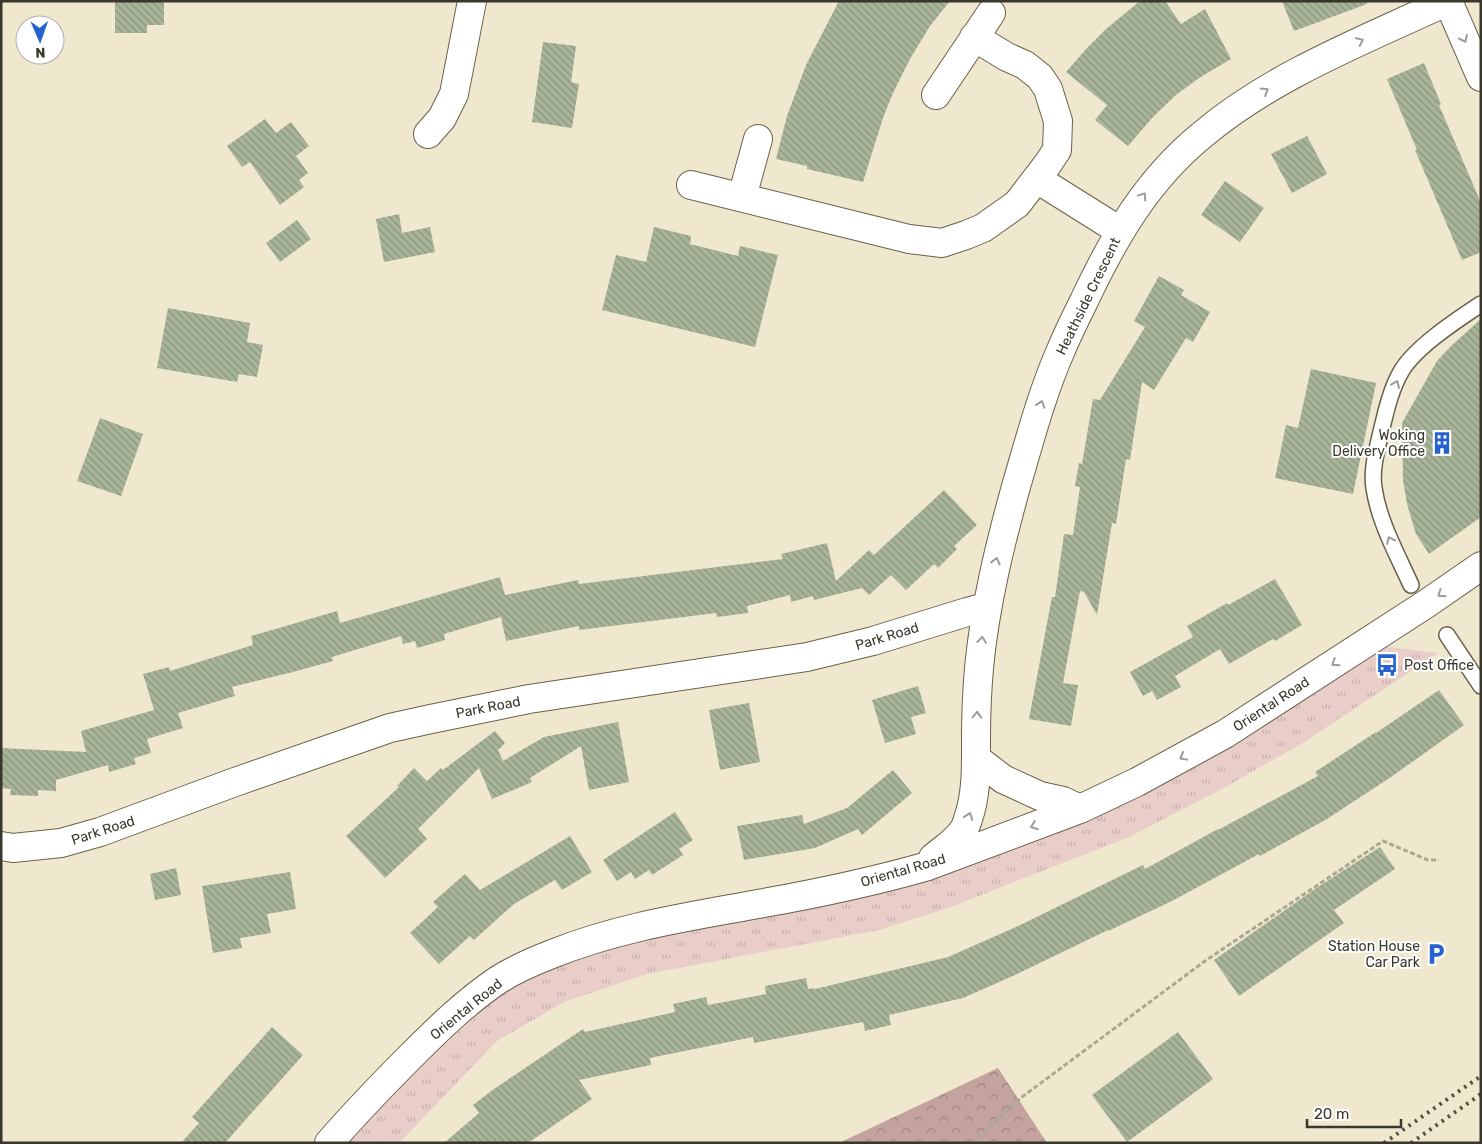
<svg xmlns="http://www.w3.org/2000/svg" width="1482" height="1144" font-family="Rubik,sans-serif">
<defs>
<pattern id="grass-tufts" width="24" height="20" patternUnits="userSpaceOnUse" patternTransform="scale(1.25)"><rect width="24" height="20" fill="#e8cdc9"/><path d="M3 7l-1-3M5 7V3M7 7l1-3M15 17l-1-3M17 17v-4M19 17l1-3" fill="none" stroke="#c8b1ad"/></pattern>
<pattern id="forest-crowns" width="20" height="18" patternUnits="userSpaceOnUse" patternTransform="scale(1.25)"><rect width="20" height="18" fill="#c4a29e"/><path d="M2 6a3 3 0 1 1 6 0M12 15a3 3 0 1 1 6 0" fill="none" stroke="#a08581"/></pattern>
<pattern id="building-back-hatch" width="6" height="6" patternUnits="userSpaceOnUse" patternTransform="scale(1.25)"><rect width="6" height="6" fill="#a8b59a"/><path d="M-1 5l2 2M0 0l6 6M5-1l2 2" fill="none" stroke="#8a947e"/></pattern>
</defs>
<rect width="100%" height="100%" fill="#f0e8ce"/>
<path fill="url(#grass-tufts)" d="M 1381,646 L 1438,653 L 1301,744 L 1222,789 L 1129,837 L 948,908 L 879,930 L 647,974 L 564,1002 L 497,1041 L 399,1143 L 347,1143 L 376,1109 L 503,991 L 597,950 L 885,891 L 1090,817 Z"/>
<path fill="url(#forest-crowns)" d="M 998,1068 L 1047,1143 L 839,1143 Z"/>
<path fill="url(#building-back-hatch)" d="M 115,1 L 164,1 L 164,25 L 147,25 L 147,33 L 115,33 Z
M 839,1 L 950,1 L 930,26 L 910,59 L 893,93 L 883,118 L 863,182 L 807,169 L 807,166 L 776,159 L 787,116 L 806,65 Z
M 1140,1 L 1165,1 L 1181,24 L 1205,9 L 1231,59 L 1199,78 L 1176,95 L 1153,117 L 1128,146 L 1095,120 L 1107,105 L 1066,72 L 1087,48 L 1106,29 Z
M 1282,1 L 1367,1 L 1367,4 L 1294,31 Z
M 543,42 L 576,46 L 571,82 L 579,84 L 572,128 L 532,122 Z
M 1424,63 L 1441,104 L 1439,105 L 1481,203 L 1481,252 L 1462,260 L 1415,150 L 1417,150 L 1387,79 Z
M 265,119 L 276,133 L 291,122 L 309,146 L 296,156 L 308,173 L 299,180 L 304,187 L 280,205 L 250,162 L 242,167 L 227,146 Z
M 1307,136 L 1327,174 L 1292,193 L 1271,154 Z
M 1225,181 L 1264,208 L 1240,242 L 1201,215 Z
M 399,214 L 402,233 L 430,227 L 435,252 L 384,262 L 376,219 Z
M 297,220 L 311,239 L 280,262 L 266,243 Z
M 654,227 L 691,236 L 690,244 L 738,256 L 740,246 L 778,255 L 755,347 L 602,310 L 616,255 L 646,262 Z
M 1159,276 L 1184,290 L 1181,295 L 1210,312 L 1193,342 L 1186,338 L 1154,390 L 1142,382 L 1130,460 L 1126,459 L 1116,524 L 1112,523 L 1097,615 L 1084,592 L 1080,591 L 1063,683 L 1078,685 L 1071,726 L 1029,719 L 1052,597 L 1055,597 L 1064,534 L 1073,535 L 1080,487 L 1075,486 L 1079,463 L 1082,464 L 1093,399 L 1100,400 L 1145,327 L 1134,321 Z
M 168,308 L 250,323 L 247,342 L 263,345 L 257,377 L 239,374 L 237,382 L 157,368 Z
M 1481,319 L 1481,517 L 1429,554 L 1416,534 L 1407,504 L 1403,480 L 1402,423 L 1437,361 L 1451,346 Z
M 1311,369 L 1376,383 L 1353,494 L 1275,478 L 1286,425 L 1298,428 Z
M 100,418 L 143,434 L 121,496 L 77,481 Z
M 944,490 L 977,525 L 954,546 L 957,549 L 938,568 L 934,564 L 906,590 L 891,575 L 869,595 L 862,588 L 814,600 L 813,596 L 791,602 L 790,595 L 747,606 L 748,613 L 717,617 L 716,613 L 579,630 L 579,626 L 506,641 L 501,617 L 444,634 L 445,640 L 417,648 L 415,641 L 403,644 L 401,636 L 332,657 L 333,661 L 293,672 L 232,687 L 235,696 L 178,713 L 183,728 L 147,739 L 151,753 L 134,758 L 136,764 L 109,772 L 108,765 L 56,780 L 56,791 L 38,790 L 38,796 L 10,795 L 11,789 L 1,788 L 1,748 L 86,752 L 81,731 L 154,710 L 143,674 L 169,667 L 170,671 L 253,645 L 251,636 L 337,611 L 340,623 L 500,577 L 505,595 L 578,580 L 579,584 L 783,559 L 781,554 L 827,543 L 836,581 L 869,550 L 874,555 Z
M 1275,579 L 1302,625 L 1275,641 L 1273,639 L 1229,664 L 1220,649 L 1175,676 L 1181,687 L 1157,700 L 1152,691 L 1143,696 L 1130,672 L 1193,637 L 1187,626 L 1227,603 L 1228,605 Z
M 918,686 L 926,713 L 911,717 L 916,734 L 885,743 L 872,700 Z
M 1439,690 L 1464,725 L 1394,775 L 1327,819 L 1260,856 L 1259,854 L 1172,901 L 1108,931 L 1108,930 L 1015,975 L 963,998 L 889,1015 L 891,1025 L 865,1031 L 863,1022 L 754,1043 L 753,1037 L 650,1058 L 651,1065 L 579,1080 L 592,1099 L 528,1143 L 444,1143 L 479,1113 L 473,1105 L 494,1089 L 583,1029 L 585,1032 L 675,1012 L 673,1004 L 706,997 L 708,1005 L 766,994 L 765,986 L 806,978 L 808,989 L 814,988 L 815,989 L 948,957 L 1016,927 L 1143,865 L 1145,869 L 1218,829 L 1218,830 L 1318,776 L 1315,772 L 1376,732 L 1376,733 Z
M 749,703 L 760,762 L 720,770 L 709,710 Z
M 618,722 L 629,782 L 589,790 L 581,746 L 530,778 L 532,782 L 492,799 L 479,768 L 418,829 L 427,839 L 385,878 L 346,836 L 399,787 L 397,786 L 414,768 L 427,781 L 441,768 L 443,770 L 495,731 L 505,743 L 498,750 L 503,761 L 544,737 Z
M 893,770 L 912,793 L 862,835 L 858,829 L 815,848 L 744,860 L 737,826 L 802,815 L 804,824 L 847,808 Z
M 675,812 L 693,840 L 679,849 L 683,855 L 652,875 L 649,870 L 635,879 L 631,872 L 617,881 L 603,860 Z
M 570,836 L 592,872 L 562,890 L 555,880 L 514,904 L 474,940 L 470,936 L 439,964 L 410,933 L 438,907 L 433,902 L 465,874 L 480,890 Z
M 1380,847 L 1395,869 L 1334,910 L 1344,923 L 1239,996 L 1214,960 L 1318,887 Z
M 176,868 L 181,895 L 155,900 L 150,874 Z
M 290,872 L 296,909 L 267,914 L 271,933 L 240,938 L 242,948 L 213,953 L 202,886 Z
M 272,1027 L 303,1055 L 225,1143 L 181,1143 L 199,1123 L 192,1117 Z
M 1178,1032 L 1213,1079 L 1127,1142 L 1092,1095 Z"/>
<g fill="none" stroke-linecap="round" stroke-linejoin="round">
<defs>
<path id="lane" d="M 1411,585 C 1397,554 1379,522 1374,488 C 1371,470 1377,449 1381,432 C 1386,411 1391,388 1402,370 C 1417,346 1457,320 1481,304
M 1447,635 L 1481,686"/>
<path id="street" d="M 1448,1 L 1481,77
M 936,95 L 991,13
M 428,134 L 442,118 L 454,94 L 472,1
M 1037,179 L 1120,231
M 691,185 L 909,239 L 942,243 L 966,235 L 983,228 L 1017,204 L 1047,165 L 1057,150 L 1058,121 L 1048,89 L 1040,77 L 1025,65 L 1007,57 L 974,37
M 742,197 L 758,139
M 1,846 L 13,848 L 61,843 L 100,832 L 235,782 L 390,728 L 431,719 L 529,699 L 807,657 L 873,641 L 967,612 L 982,608 L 987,608"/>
<path id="secondary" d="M 977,759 L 1003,779 L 1040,796 L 1063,801 L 1080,809
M 933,858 C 943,849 957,841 964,829 C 966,826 967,822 968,819 C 977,793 976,766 976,739 C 976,715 977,691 979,668 C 985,605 1000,544 1017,483 C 1030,439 1042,393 1061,350 C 1068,333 1076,317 1084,301 C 1114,237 1147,180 1202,135 C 1273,75 1365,40 1448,1
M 329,1143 C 356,1112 384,1083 412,1055 C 439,1028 467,1001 498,980 C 515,969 534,961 552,954 C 619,927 688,917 758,904 C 815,894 872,882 928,866 L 1080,809 L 1137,782 L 1225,734 L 1426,604 L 1481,566"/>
</defs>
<use href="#lane" stroke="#68614a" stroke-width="18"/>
<use href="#street" stroke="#68614a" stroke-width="30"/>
<use href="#secondary" stroke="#68614a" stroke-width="30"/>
<path stroke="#ada792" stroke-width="3" stroke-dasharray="5 2.5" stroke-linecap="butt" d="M 972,1143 L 1022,1097 L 1205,961 L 1383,841 L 1428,860 L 1439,860"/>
<use href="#lane" stroke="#fff" stroke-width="15"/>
<use href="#street" stroke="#fff" stroke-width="28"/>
<use href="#secondary" stroke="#fff" stroke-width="28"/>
<path stroke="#545043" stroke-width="4" stroke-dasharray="2.5 5" stroke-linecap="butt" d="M 1384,1143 L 1481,1076
M 1411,1143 L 1481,1094"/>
</g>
<defs><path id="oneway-chevron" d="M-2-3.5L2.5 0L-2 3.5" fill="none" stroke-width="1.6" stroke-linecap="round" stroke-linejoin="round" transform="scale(1.25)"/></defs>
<g stroke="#9c9b96">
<use href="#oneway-chevron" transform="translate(1464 39) rotate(66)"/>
<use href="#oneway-chevron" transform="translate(1360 41) rotate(-26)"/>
<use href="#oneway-chevron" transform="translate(1265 91) rotate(-32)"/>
<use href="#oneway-chevron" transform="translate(1143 196) rotate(-56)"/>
<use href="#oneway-chevron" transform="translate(1396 384) rotate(-67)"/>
<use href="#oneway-chevron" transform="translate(1041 404) rotate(-71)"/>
<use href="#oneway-chevron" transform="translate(1390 540) rotate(-115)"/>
<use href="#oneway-chevron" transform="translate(996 561) rotate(-76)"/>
<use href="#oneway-chevron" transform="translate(1441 594) rotate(145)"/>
<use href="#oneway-chevron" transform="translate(982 640) rotate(-83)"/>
<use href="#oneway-chevron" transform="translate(1335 663) rotate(147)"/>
<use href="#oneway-chevron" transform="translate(977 715) rotate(-88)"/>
<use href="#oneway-chevron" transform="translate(1183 757) rotate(151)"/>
<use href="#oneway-chevron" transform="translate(969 816) rotate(-70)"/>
<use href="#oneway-chevron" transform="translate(1034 826) rotate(160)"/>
</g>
<defs>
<symbol id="building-bare" viewBox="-9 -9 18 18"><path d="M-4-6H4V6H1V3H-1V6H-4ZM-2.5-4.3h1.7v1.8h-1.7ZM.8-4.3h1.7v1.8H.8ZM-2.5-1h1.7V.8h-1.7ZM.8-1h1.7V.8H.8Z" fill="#2662cf" stroke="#fff" stroke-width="2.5" paint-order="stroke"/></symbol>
<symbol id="bus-bare" viewBox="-9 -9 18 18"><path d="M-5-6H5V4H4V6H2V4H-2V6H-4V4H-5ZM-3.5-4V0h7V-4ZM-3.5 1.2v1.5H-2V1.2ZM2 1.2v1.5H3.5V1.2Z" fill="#2662cf" stroke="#fff" stroke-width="2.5" paint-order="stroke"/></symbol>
<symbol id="parking-bare" viewBox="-9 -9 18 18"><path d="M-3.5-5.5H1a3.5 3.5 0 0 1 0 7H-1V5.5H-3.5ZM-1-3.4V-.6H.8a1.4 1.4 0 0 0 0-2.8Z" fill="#2662cf" stroke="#fff" stroke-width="2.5" paint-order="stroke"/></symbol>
</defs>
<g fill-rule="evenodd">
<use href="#building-bare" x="1426" y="427" width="32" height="32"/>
<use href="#bus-bare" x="1371" y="649" width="32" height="32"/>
<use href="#parking-bare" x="1420" y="938" width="32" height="32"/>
</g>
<g text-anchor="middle" stroke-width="4" stroke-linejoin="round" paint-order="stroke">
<g font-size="14" fill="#3a372c" stroke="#fff">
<text transform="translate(1088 296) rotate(-64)" y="5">Heathside Crescent</text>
<text transform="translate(887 636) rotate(-17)" y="5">Park Road</text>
<text transform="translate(1271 704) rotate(-33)" y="5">Oriental Road</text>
<text transform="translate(488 707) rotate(-11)" y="5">Park Road</text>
<text transform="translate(103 830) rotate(-18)" y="5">Park Road</text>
<text transform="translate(903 870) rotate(-16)" y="5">Oriental Road</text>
<text transform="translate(466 1009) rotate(-39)" y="5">Oriental Road</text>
</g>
<g font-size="14" fill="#3a372c" stroke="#fff" text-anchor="end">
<text x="1425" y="440">Woking<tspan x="1425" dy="16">Delivery Office</tspan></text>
<text x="1404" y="670" text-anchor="start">Post Office</text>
<text x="1420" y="951">Station House<tspan x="1420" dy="16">Car Park</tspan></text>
</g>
</g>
<rect width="1482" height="1144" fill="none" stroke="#3a372c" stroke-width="5"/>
<g transform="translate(40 40) rotate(178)"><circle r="24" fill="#ffffff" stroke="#b0afab"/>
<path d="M0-4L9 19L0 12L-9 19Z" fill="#2662cf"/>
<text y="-8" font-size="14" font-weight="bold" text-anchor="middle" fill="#3a372c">N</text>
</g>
<path d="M1307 1119v8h94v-8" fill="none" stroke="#3a372c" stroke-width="2.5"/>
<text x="1314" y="1119" font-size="15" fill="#3a372c" stroke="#ffffff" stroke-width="4" paint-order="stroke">20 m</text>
</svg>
